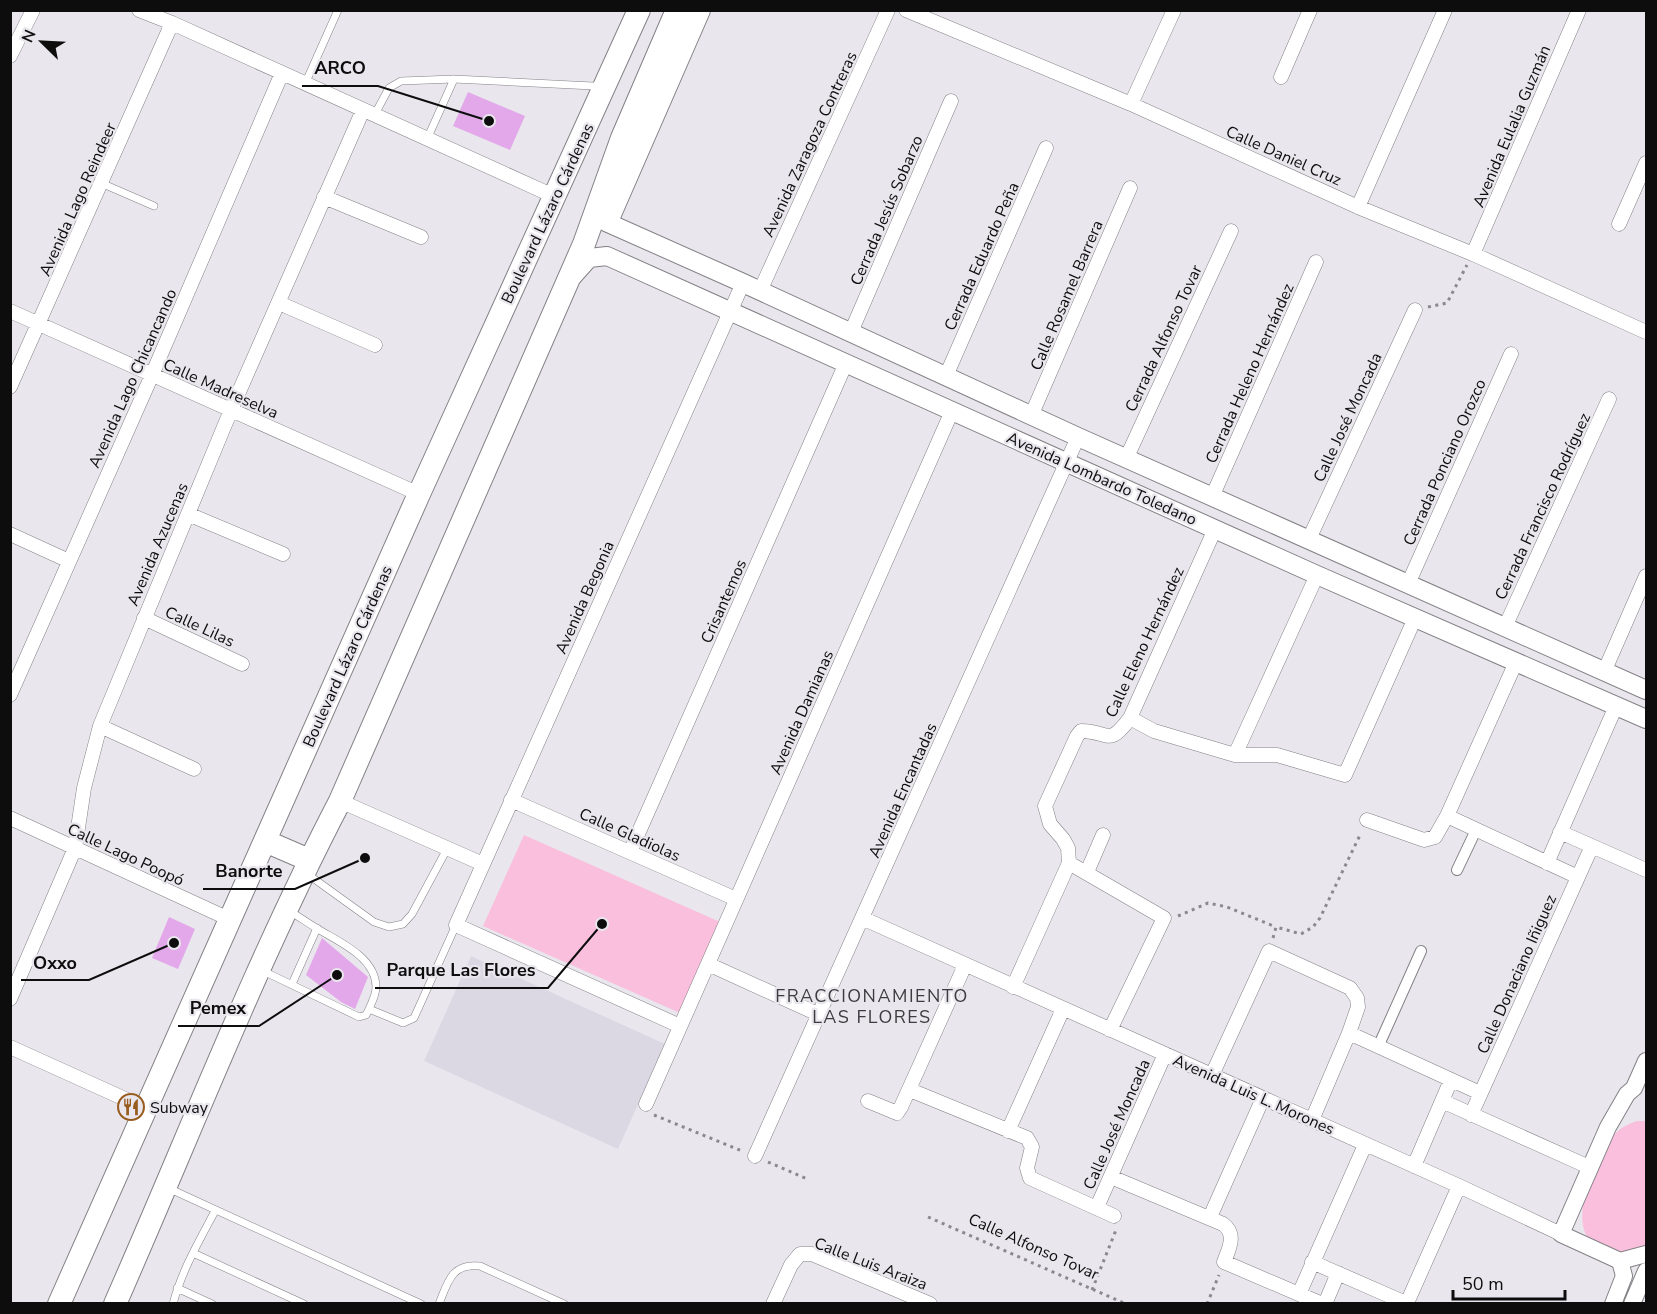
<svg xmlns="http://www.w3.org/2000/svg" width="1657" height="1314" font-family="'Nunito Sans',sans-serif">
<rect width="100%" height="100%" fill="#e9e7ed"/>
<path fill="#dbd8e4" d="M 471,956 L 665,1044 L 618,1149 L 424,1061 Z"/>
<path fill="#fabfdc" d="M 524,835 L 720,922 L 680,1013 L 483,926 Z
M 1637,1121 L 1646,1121 L 1646,1248 C 1626,1254 1628,1256 1607,1248 C 1603,1247 1598,1246 1594,1244 C 1565,1225 1597,1154 1614,1135 C 1620,1128 1628,1124 1637,1121 Z"/>
<path fill="#e3a8ea" d="M 468,92 L 525,116 L 510,150 L 453,126 Z
M 169,917 L 195,929 L 178,969 L 152,958 Z
M 322,938 L 368,977 L 355,1009 L 341,1002 L 306,975 Z"/>
<g fill="none" stroke-linecap="round" stroke-linejoin="round">
<defs>
<path id="service" d="M 305,84 L 338,10
M 375,114 L 389,88 L 401,81 L 454,79 L 593,86
M 428,137 L 454,79
M 101,183 L 154,206
M 306,873 L 374,922 L 389,927 L 403,924 L 412,914 L 447,849
M 291,912 C 301,918 312,926 323,932 C 342,943 376,959 376,987 C 376,995 372,1002 369,1009 L 403,1023 L 414,1018 L 456,925
M 261,970 L 359,1017 L 366,1015 L 369,1009
M 292,984 L 317,928
M 168,1188 L 421,1304
M 193,1253 L 304,1304
M 177,1288 L 212,1304
M 173,1304 C 182,1270 199,1241 215,1211
M 439,1304 C 448,1281 452,1263 480,1266 L 564,1304"/>
<path id="pedestrian" d="M 1457,870 L 1476,830
M 1378,1047 L 1421,951"/>
<path id="minor" d="M 139,10 L 172,23 L 547,193
M 906,10 L 1131,104 L 1358,207 L 1473,254 L 1646,332
M 10,56 L 33,10
M 1281,77 L 1310,10
M 1131,104 L 1174,10
M 324,197 L 421,237
M 1358,207 L 1445,10
M 1619,224 L 1646,163
M 1473,254 L 1579,10
M 760,291 L 888,10
M 279,303 L 375,345
M 10,311 L 419,494
M 851,332 L 951,101
M 946,376 L 1046,148
M 10,387 L 172,23
M 1031,416 L 1130,188
M 1126,459 L 1231,231
M 1212,497 L 1316,262
M 188,514 L 283,554
M 10,534 L 69,561
M 1309,539 L 1415,310
M 1408,584 L 1511,354
M 144,618 L 242,664
M 1505,627 L 1609,399
M 1604,672 L 1646,576
M 10,695 L 152,375 L 282,73
M 1130,718 L 1154,731 L 1235,755 L 1277,755 L 1345,775 L 1415,618
M 100,726 L 194,769
M 1235,755 L 1317,575
M 511,800 L 736,899
M 340,801 L 483,864
M 1447,816 L 1578,877
M 10,818 L 229,919
M 1367,820 L 1424,840 L 1435,837 L 1447,816 L 1516,662
M 1560,832 L 1646,870
M 630,852 L 846,363
M 1069,863 L 1164,918 L 1110,1030
M 1547,863 L 1616,706
M 1087,872 L 1103,835
M 862,918 L 1459,1186 L 1561,1234
M 708,964 L 818,1014
M 1013,987 L 1069,863 L 1068,848 L 1063,839 L 1050,824 L 1045,806 L 1077,736 L 1081,731 C 1109,731 1108,748 1130,718 L 1215,529
M 10,999 L 75,848 L 84,788 L 100,726 L 231,410 L 363,110
M 680,1026 L 456,925 L 743,283
M 1349,1033 L 1480,1093
M 10,1047 L 145,1108
M 1212,1075 L 1269,951 L 1350,988 L 1357,998 L 1358,1007 L 1349,1033 L 1312,1120
M 910,1090 L 1027,1138 L 1032,1147 L 1027,1168 L 1030,1178 L 1114,1216
M 868,1101 L 897,1113 L 901,1107 L 965,965
M 1442,1101 L 1589,1167
M 646,1104 L 952,411
M 1471,1115 L 1592,846
M 1008,1131 L 1063,1009
M 755,1156 L 1078,437
M 1414,1166 L 1451,1080
M 1111,1177 L 1223,1224 C 1237,1234 1229,1249 1224,1262 L 1322,1304
M 1097,1207 L 1165,1054
M 1210,1217 L 1263,1098
M 1312,1262 L 1408,1304
M 1299,1294 L 1365,1145
M 1407,1303 L 1459,1186
M 773,1304 L 791,1265 L 800,1254 L 812,1254 L 930,1304
M 1325,1304 L 1338,1273"/>
<path id="tertiary" d="M 1646,1061 L 1634,1088 L 1627,1094 L 1608,1127 L 1561,1234 L 1620,1261 L 1646,1254
M 1613,1304 L 1624,1276 L 1620,1261
M 1632,1304 L 1646,1271"/>
<path id="secondary" d="M 606,222 L 743,283 L 1078,437 L 1646,690
M 573,276 L 589,258 L 607,256 L 1317,575 L 1646,719"/>
<path id="trunk" d="M 610,214 L 699,10
M 265,841 L 309,860
M 59,1304 L 419,494 L 639,10
M 115,1304 C 189,1136 255,964 340,801 L 584,244 L 622,138 L 677,10"/>
</defs>
<use href="#service" stroke="#838186" stroke-width="8"/>
<use href="#pedestrian" stroke="#838186" stroke-width="12"/>
<use href="#minor" stroke="#838186" stroke-width="15"/>
<use href="#tertiary" stroke="#838186" stroke-width="18"/>
<use href="#secondary" stroke="#838186" stroke-width="20"/>
<use href="#trunk" stroke="#838186" stroke-width="24"/>
<path stroke="#8a898d" stroke-width="3" stroke-dasharray="3 4.5" stroke-linecap="butt" d="M 1428,307 L 1447,303 L 1467,265
M 1178,916 L 1208,903 L 1227,907 L 1276,927
M 1273,938 L 1276,927 L 1301,934 L 1313,927 L 1320,918 L 1361,833
M 654,1115 L 742,1151
M 768,1162 L 807,1179
M 928,1217 L 1126,1304
M 1092,1290 L 1116,1230
M 1207,1304 L 1219,1275"/>
<use href="#service" stroke="#fff" stroke-width="7"/>
<use href="#pedestrian" stroke="#fff" stroke-width="10"/>
<use href="#minor" stroke="#fff" stroke-width="14"/>
<use href="#tertiary" stroke="#fff" stroke-width="16"/>
<use href="#secondary" stroke="#fff" stroke-width="18"/>
<use href="#trunk" stroke="#fff" stroke-width="22"/>
</g>
<defs>
<symbol id="restaurant-ring" viewBox="-11 -11 22 22"><circle r="9.5" fill="#e9e7ed" stroke="#995c1f" stroke-width="1.5"/><path d="M-5-6h1v4h1v-4h1v4h1v-4h1v5L-1.5 .5V6h-2V.5L-5-1ZM5-6V6H3V1.5H1.5Q1.5-4 5-6Z" fill="#995c1f"/></symbol>
</defs>
<g fill-rule="evenodd">
<use href="#restaurant-ring" x="116" y="1092" width="30" height="30"/>
</g>
<g text-anchor="middle" stroke-width="4.5" stroke-linejoin="round" paint-order="stroke">
<g font-size="16" fill="#0d0d0e" stroke="#e9e7ed">
<text transform="translate(1511 126) rotate(-67)" y="6">Avenida Eulalia Guzmán</text>
<text transform="translate(809 144) rotate(-65)" y="6">Avenida Zaragoza Contreras</text>
<text transform="translate(1284 155) rotate(24)" y="6">Calle Daniel Cruz</text>
<text transform="translate(77 199) rotate(-66)" y="6">Avenida Lago Reindeer</text>
<text transform="translate(886 210) rotate(-67)" y="6">Cerrada Jesús Sobarzo</text>
<text transform="translate(547 213) rotate(-65)" y="6">Boulevard Lázaro Cárdenas</text>
<text transform="translate(981 256) rotate(-66)" y="6">Cerrada Eduardo Peña</text>
<text transform="translate(1066 295) rotate(-67)" y="6">Calle Rosamel Barrera</text>
<text transform="translate(1163 338) rotate(-65)" y="6">Cerrada Alfonso Tovar</text>
<text transform="translate(1249 373) rotate(-66)" y="6">Cerrada Heleno Hernández</text>
<text transform="translate(132 378) rotate(-66)" y="6">Avenida Lago Chicancando</text>
<text transform="translate(221 388) rotate(24)" y="6">Calle Madreselva</text>
<text transform="translate(1347 417) rotate(-65)" y="6">Calle José Moncada</text>
<text transform="translate(1444 462) rotate(-66)" y="6">Cerrada Ponciano Orozco</text>
<text transform="translate(1102 478) rotate(24)" y="6">Avenida Lombardo Toledano</text>
<text transform="translate(1542 506) rotate(-65)" y="6">Cerrada Francisco Rodríguez</text>
<text transform="translate(157 544) rotate(-67)" y="6">Avenida Azucenas</text>
<text transform="translate(584 597) rotate(-66)" y="6">Avenida Begonia</text>
<text transform="translate(723 601) rotate(-66)" y="6">Crisantemos</text>
<text transform="translate(200 626) rotate(25)" y="6">Calle Lilas</text>
<text transform="translate(1144 642) rotate(-65)" y="6">Calle Eleno Hernández</text>
<text transform="translate(347 656) rotate(-66)" y="6">Boulevard Lázaro Cárdenas</text>
<text transform="translate(801 712) rotate(-66)" y="6">Avenida Damianas</text>
<text transform="translate(902 790) rotate(-66)" y="6">Avenida Encantadas</text>
<text transform="translate(630 834) rotate(24)" y="6">Calle Gladiolas</text>
<text transform="translate(126 854) rotate(25)" y="6">Calle Lago Poopó</text>
<text transform="translate(1516 974) rotate(-66)" y="6">Calle Donaciano Iñiguez</text>
<text transform="translate(1254 1094) rotate(24)" y="6">Avenida Luis L. Morones</text>
<text transform="translate(1116 1124) rotate(-66)" y="6">Calle José Moncada</text>
<text transform="translate(1034 1246) rotate(24)" y="6">Calle Alfonso Tovar</text>
<text transform="translate(871 1263) rotate(21)" y="6">Calle Luis Araiza</text>
</g>
<g font-size="16" fill="#0d0d0e" stroke="#e9e7ed" text-anchor="start">
<text x="150" y="1113">Subway</text>
</g>
<g font-size="18" letter-spacing="1.5" fill="#3c3b3f" stroke="#e9e7ed">
<text x="872" y="1002">FRACCIONAMIENTO<tspan x="872" dy="21">LAS FLORES</tspan></text>
</g>
</g>
<path fill="none" stroke="#0d0d0e" stroke-width="2" d="M489 121L378 86H302M365 858L295 889H203M174 943L89 980H21M602 924L548 988H375M337 975L259 1026H178"/>
<g fill="#0d0d0e" stroke="#e9e7ed" stroke-width="2">
<circle cx="489" cy="121" r="6"/>
<circle cx="365" cy="858" r="6"/>
<circle cx="174" cy="943" r="6"/>
<circle cx="602" cy="924" r="6"/>
<circle cx="337" cy="975" r="6"/>
</g>
<g font-size="18" text-anchor="middle" font-weight="bold" fill="#0d0d0e" stroke="#e9e7ed" stroke-width="4.5" stroke-linejoin="round" paint-order="stroke">
<text x="340" y="74">ARCO</text>
<text x="249" y="877">Banorte</text>
<text x="55" y="969">Oxxo</text>
<text x="461" y="976">Parque Las Flores</text>
<text x="218" y="1014">Pemex</text>
</g>
<rect width="1657" height="1314" fill="none" stroke="#0d0d0e" stroke-width="24"/>
<g transform="translate(42 42) rotate(294)" stroke="#e9e7ed" stroke-width="4.5" paint-order="stroke">
<path d="M0-4.5L10 22L0 15L-10 22Z" fill="#0d0d0e"/>
<text y="-9" font-size="16" font-weight="bold" text-anchor="middle" fill="#0d0d0e">N</text>
</g>
<path d="M1453 1290v9h112v-9" fill="none" stroke="#0d0d0e" stroke-width="3"/>
<text x="1462" y="1290" font-size="18" fill="#0d0d0e" stroke="#e9e7ed" stroke-width="4.5" paint-order="stroke">50 m</text>
</svg>
